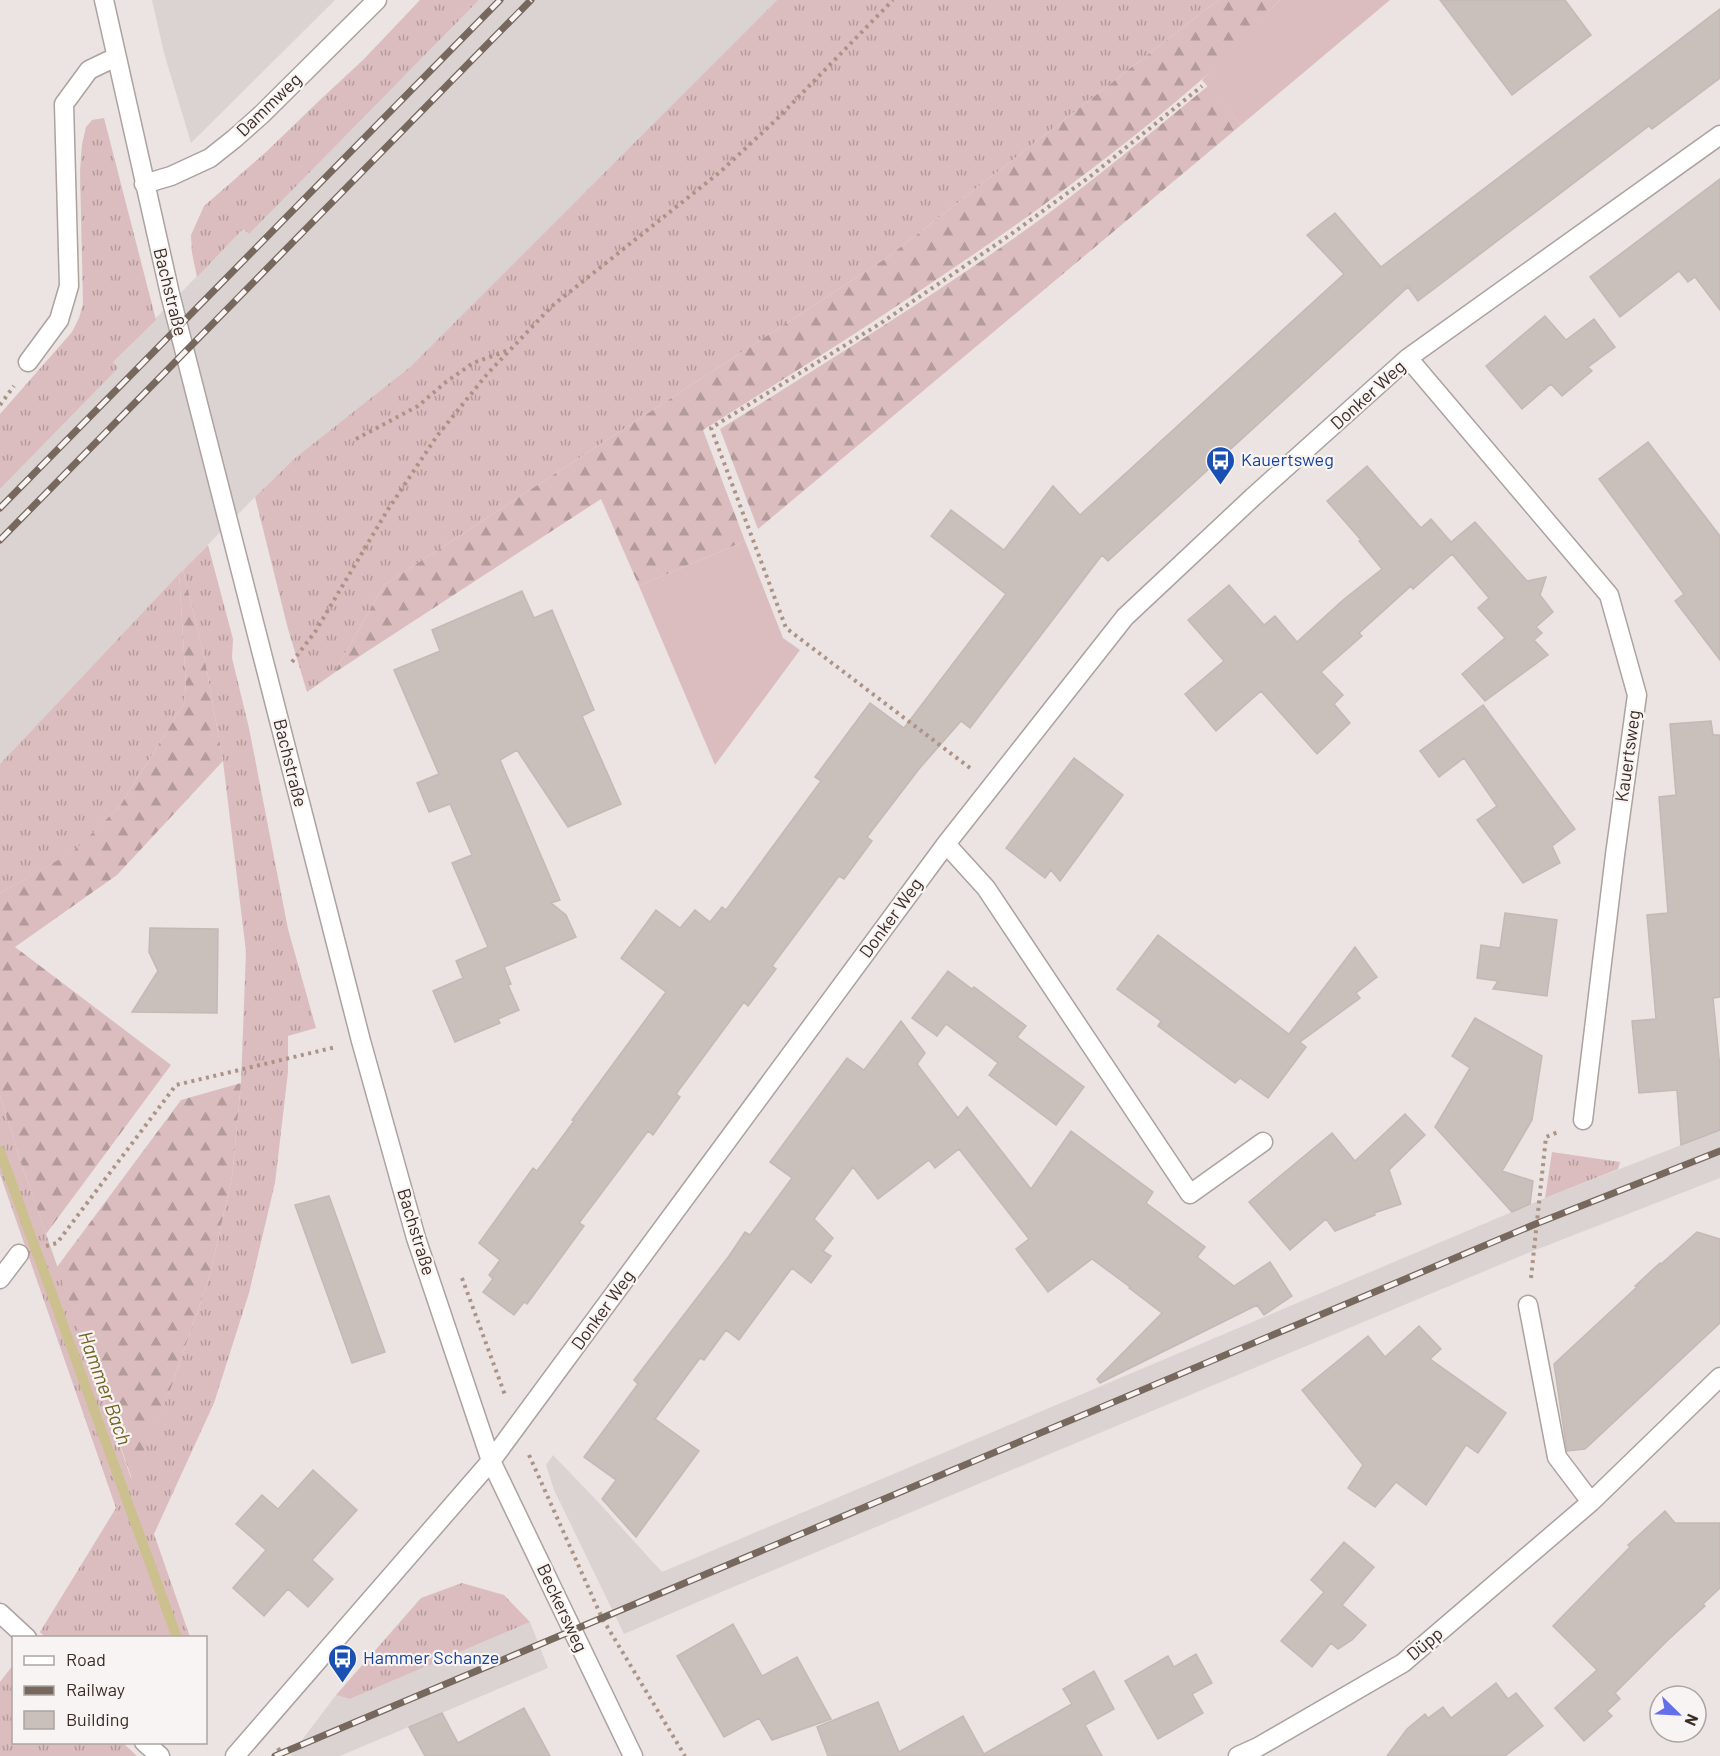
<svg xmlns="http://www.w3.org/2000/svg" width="1720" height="1756" font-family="Barlow,sans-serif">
<defs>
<pattern id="grass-tufts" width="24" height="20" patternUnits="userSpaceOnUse" patternTransform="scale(1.5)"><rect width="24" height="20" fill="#dbbdbf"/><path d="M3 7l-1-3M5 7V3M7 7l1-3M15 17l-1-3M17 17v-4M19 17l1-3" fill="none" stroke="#b39a9b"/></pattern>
<pattern id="forest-firs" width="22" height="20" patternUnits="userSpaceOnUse" patternTransform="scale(1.5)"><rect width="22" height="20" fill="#dbbdbf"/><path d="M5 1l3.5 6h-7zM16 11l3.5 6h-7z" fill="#b39a9b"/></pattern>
</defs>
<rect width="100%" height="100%" fill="#ebe4e2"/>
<path fill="#dbd3d1" d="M 152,0 L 335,0 L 191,143 L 164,53 Z
M 479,0 L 777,0 L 410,367 L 295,458 L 255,497 L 183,570 L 0,764 L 0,489 L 117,368 L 113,362 L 243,229 L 249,234 Z
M 1720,1130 L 1720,1178 L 1523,1255 L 700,1601 L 624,1634 L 554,1490 L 546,1465 L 553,1455 L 600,1504 L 662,1572 L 1545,1198 Z
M 530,1622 L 548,1668 L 340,1756 L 290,1756 L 336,1695 L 350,1699 Z"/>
<path fill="url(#grass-tufts)" d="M 420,0 L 479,0 L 249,234 L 243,229 L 197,277 L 192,253 L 191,235 L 204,206 L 266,152 L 321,99 L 364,59 Z
M 777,0 L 1218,0 L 888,257 L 384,585 L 334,673 L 307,692 L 288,629 L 255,497 L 295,458 L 410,367 Z
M 104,118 L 156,320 L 113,362 L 118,368 L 0,489 L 0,414 L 72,332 L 79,318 L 83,304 L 80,171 L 82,144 L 86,127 L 92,120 Z
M 208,545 L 233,639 L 232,658 L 249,728 L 288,929 L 316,1028 L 288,1036 L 288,1072 L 275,1183 L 249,1293 L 214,1403 L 154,1534 L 190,1637 L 46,1638 L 40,1632 L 116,1508 L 0,1174 L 0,1095 L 21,1162 L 131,1478 L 171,1388 L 210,1275 L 232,1177 L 241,1083 L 246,952 L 223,761 L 204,655 L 183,570 Z
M 179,574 L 186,684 L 184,704 L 120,806 L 75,851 L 0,893 L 0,764 Z
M 1552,1152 L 1620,1162 L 1618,1169 L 1545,1198 Z
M 462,1583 L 504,1595 L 530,1622 L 350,1699 L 336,1695 L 421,1598 Z
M 13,1665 L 14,1742 L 123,1743 L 137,1756 L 0,1756 L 0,1682 Z"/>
<path fill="url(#forest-firs)" d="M 1218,0 L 1280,0 C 1254,27 1229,56 1200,81 C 1047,214 874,322 703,430 L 745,541 L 639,586 L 601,499 L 334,673 L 384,585 L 888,257 Z
M 1208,86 L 1241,125 L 758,529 L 720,429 C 817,368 916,307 1010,241 C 1079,193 1143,139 1208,86 Z
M 183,570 L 204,655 L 223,761 L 117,875 L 15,947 L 171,1065 L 46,1234 L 21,1162 L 0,1095 L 0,893 L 74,851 L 120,806 L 184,704 L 186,684 L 179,574 Z
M 241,1083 L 232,1177 L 210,1275 L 171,1388 L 132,1479 L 57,1267 L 181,1100 Z"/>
<path fill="#dbbdbf" d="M 1280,0 L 1390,0 L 1241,125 L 1202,80 Z
M 745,541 L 783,638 L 800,650 L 715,765 L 639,586 Z"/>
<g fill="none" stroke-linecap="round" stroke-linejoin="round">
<path stroke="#ccc18e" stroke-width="10" d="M 0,1151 L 177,1638"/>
</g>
<path fill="#c9bfbb" stroke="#c4b9b5" stroke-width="1.5" d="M 1440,0 L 1565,0 L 1591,35 L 1512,95 Z
M 1720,9 L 1720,78 L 1652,129 L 1649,126 L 1418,301 L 1408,287 L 1108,561 L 1102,555 L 970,728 L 961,721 L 919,769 L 867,837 L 872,841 L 844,879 L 839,876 L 772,966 L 776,969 L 748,1006 L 744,1002 L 676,1094 L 680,1097 L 653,1135 L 648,1131 L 579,1223 L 584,1226 L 527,1304 L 524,1302 L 514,1315 L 483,1292 L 493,1279 L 489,1275 L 500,1260 L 479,1243 L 533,1168 L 537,1171 L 574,1121 L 572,1120 L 666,992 L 621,958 L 656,910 L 680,928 L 695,910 L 710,922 L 722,907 L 726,910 L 821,781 L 815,777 L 870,703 L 904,728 L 1006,594 L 931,536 L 951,510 L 1004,550 L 1053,486 L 1080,515 L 1344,274 L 1307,235 L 1335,213 L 1381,267 Z
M 1720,179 L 1720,310 L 1695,277 L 1688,282 L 1679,271 L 1620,317 L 1590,277 Z
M 1545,316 L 1566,340 L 1594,319 L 1615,347 L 1588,367 L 1592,371 L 1562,396 L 1551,384 L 1522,409 L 1486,366 Z
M 1648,442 L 1720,536 L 1720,660 L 1675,601 L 1684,594 L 1599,479 Z
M 1367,466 L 1421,528 L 1431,519 L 1451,542 L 1475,522 L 1527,581 L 1546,577 L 1540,595 L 1553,612 L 1536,627 L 1542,633 L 1534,640 L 1548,655 L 1485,701 L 1462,674 L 1505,638 L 1478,608 L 1489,598 L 1452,554 L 1413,589 L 1411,586 L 1359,633 L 1362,636 L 1321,672 L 1343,695 L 1334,704 L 1350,723 L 1317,754 L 1261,691 L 1216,731 L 1185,694 L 1224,661 L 1188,620 L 1229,585 L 1264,625 L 1275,616 L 1297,642 L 1343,600 L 1382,569 L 1359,541 L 1361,540 L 1327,501 Z
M 522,591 L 534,618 L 552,610 L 594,710 L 582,716 L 621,804 L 568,827 L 517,750 L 500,760 L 560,900 L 551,903 L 566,915 L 576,937 L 504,967 L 511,984 L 508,985 L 519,1010 L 498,1019 L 500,1023 L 455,1042 L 433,991 L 463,978 L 456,961 L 488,947 L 452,863 L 472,855 L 450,804 L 429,812 L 417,783 L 439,774 L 394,670 L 440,651 L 432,630 Z
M 1483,705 L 1575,829 L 1552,846 L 1560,863 L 1523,883 L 1477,820 L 1497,806 L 1464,758 L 1439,777 L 1420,751 Z
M 1711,721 L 1713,735 L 1720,735 L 1720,997 L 1713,998 L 1720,1068 L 1720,1130 L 1681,1145 L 1677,1090 L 1639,1093 L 1632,1021 L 1656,1019 L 1647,915 L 1668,913 L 1659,797 L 1676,795 L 1670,724 Z
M 1074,758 L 1123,795 L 1060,881 L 1051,870 L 1045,878 L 1006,848 Z
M 1505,913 L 1557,920 L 1547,996 L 1493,989 L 1498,981 L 1477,978 L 1481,945 L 1500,948 Z
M 150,928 L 218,929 L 217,1013 L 132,1012 L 158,971 L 149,952 Z
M 1158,935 L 1289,1034 L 1355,947 L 1377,977 L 1356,993 L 1360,998 L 1300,1042 L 1306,1047 L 1268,1098 L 1240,1078 L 1235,1083 L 1158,1026 L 1161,1021 L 1117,989 Z
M 948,971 L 972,989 L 974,987 L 1026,1026 L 1017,1037 L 1084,1087 L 1056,1125 L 989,1075 L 998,1063 L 946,1024 L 937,1036 L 912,1018 Z
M 1475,1018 L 1542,1056 L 1532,1120 L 1502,1171 L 1533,1181 L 1530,1204 L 1512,1212 L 1435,1127 L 1470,1068 L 1452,1056 Z
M 901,1021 L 925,1053 L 917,1064 L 958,1118 L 967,1107 L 1031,1189 L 1071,1131 L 1153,1192 L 1146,1203 L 1205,1247 L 1197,1257 L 1234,1286 L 1270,1262 L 1292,1296 L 1264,1315 L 1257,1305 L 1100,1383 L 1097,1379 L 1162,1313 L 1129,1288 L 1130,1287 L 1092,1259 L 1048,1292 L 1016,1249 L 1029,1239 L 959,1149 L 935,1168 L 929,1160 L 878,1199 L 853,1167 L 814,1219 L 833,1238 L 823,1251 L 831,1256 L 811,1283 L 792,1268 L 739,1340 L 726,1330 L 704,1360 L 700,1358 L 655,1419 L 699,1451 L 636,1537 L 602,1499 L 616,1480 L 584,1457 L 638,1384 L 634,1380 L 729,1256 L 745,1232 L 750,1235 L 792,1178 L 770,1162 L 847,1058 L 864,1070 Z
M 1405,1114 L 1425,1135 L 1389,1170 L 1401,1204 L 1374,1213 L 1375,1215 L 1335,1231 L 1326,1219 L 1290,1250 L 1249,1202 L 1332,1133 L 1355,1161 Z
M 329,1196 L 385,1352 L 352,1363 L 295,1205 Z
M 1697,1232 L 1720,1239 L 1720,1323 L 1585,1449 L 1567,1451 L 1554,1364 L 1637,1287 L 1635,1286 L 1660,1263 L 1661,1264 Z
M 1419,1326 L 1441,1349 L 1430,1359 L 1506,1413 L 1478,1453 L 1466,1445 L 1426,1505 L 1396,1482 L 1375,1507 L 1348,1488 L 1363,1465 L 1302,1390 L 1368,1336 L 1385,1357 Z
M 313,1470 L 357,1510 L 312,1560 L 333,1579 L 308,1607 L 288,1589 L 264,1616 L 233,1588 L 266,1550 L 236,1524 L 262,1495 L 278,1509 Z
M 1665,1511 L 1675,1523 L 1720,1523 L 1720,1588 L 1703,1604 L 1705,1606 L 1669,1639 L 1615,1693 L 1620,1699 L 1607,1711 L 1612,1716 L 1584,1741 L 1555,1708 L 1597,1670 L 1553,1626 L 1630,1547 L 1628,1545 Z
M 1344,1542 L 1374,1567 L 1342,1605 L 1366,1625 L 1352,1640 L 1338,1649 L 1331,1643 L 1312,1667 L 1281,1641 L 1324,1592 L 1311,1580 Z
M 733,1624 L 762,1676 L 797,1657 L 831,1719 L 772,1740 L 759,1718 L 724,1737 L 677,1656 Z
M 1196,1654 L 1212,1683 L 1192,1694 L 1203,1713 L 1158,1739 L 1125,1681 L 1168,1656 L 1174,1667 Z
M 1094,1671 L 1114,1709 L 1085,1725 L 1102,1756 L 828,1756 L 817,1727 L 878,1702 L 899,1752 L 963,1716 L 984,1754 L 1072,1704 L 1063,1689 Z
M 1496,1683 L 1508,1699 L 1516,1693 L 1543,1726 L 1505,1756 L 1387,1756 L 1407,1729 L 1425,1714 L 1428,1718 L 1443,1707 L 1451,1718 Z
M 524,1708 L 550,1756 L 425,1756 L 409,1727 L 442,1713 L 458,1743 Z"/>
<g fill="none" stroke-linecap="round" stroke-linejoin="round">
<defs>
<path id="minor" d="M 104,0 L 170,294 L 361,1041 L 416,1238 L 491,1461 L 633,1756
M 144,184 L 171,176 L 210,158 L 234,139 L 261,115 L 377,0
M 1408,358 L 1609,595 L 1637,695 L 1615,855 L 1583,1120
M 28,362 L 59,320 L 69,286 L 64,104 L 89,70 L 116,57
M 946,844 L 986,888 L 1190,1194 L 1263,1142
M 0,1279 L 19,1254
M 1528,1305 L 1557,1457 L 1591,1502
M 0,1613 L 27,1638
M 144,1742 L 160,1756
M 235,1756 L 491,1461 L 946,844 L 1125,617 L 1253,497 L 1408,358 L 1720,135
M 1238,1756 L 1258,1747 L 1403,1663 L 1591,1502 L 1720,1377"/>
</defs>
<use href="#minor" stroke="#aca29e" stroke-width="21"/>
<path stroke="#ad9385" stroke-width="4" stroke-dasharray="3 4.5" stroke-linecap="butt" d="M 0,405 L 14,386
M 356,439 L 418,406 L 446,382 L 473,363 L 509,350
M 292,662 L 315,632 L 387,511 L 437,436 L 488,373 L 552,306 L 720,172 L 776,120 L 893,0
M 970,768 L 786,628 L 711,428 L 881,323 L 1010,235 L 1092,175 L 1202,86
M 46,1246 L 57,1243 L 176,1085 L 336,1047
M 462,1278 L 505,1395
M 1531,1278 L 1546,1137 L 1558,1132
M 529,1455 L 602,1618 L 685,1756
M 278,1748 L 282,1756"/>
<use href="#minor" stroke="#fff" stroke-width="18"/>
<defs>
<path id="rail" d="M 0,508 L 500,0
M 0,540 L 531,0
M 275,1756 L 1538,1223 L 1720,1151"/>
</defs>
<use href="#rail" stroke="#77685e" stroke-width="7"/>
<use href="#rail" stroke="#f8f4f3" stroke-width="4.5" stroke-dasharray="14" stroke-linecap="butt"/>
</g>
<defs>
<symbol id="bus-pin" viewBox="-11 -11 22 30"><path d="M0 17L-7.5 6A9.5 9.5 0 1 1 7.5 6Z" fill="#1a4fb4" stroke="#f8f4f3"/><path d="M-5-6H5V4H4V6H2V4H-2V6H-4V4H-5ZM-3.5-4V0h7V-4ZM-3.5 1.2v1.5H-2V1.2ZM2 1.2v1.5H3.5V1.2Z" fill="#fff"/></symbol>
</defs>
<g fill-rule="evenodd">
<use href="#bus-pin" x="1204" y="444" width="33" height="45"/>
<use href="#bus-pin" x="326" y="1642" width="33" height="45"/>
</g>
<g text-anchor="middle" stroke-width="4.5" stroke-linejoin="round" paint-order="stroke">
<g font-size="18" fill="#3b2d24" stroke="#f8f4f3">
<text transform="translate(269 105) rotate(-44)" y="6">Dammweg</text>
<text transform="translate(170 292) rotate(76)" y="6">Bachstraße</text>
<text transform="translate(1368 395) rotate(-42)" y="6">Donker Weg</text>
<text transform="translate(1628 756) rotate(-82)" y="6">Kauertsweg</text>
<text transform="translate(290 763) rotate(76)" y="6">Bachstraße</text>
<text transform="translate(891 918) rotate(-54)" y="6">Donker Weg</text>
<text transform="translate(416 1232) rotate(73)" y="6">Bachstraße</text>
<text transform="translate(603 1310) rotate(-54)" y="6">Donker Weg</text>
<text transform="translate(562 1608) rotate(65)" y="6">Beckersweg</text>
<text transform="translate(1425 1644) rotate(-40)" y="6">Düpp</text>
</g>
<g font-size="18" fill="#164399" stroke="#f8f4f3" text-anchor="start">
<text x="1241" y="466">Kauertsweg</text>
<text x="363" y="1664">Hammer Schanze</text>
</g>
<g font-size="20" font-style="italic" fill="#736522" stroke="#f8f4f3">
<text transform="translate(105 1388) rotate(70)" y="7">Hammer Bach</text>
</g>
</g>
<rect x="12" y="1636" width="195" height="108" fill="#f8f4f3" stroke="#aca4a0" stroke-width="1.5"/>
<rect x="24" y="1656" width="30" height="9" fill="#ffffff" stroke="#aca4a0" stroke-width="1.5"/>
<text x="66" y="1666" font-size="18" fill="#3b2d24">Road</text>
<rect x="24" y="1686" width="30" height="9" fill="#77685e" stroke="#aca4a0" stroke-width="1.5"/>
<text x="66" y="1696" font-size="18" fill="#3b2d24">Railway</text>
<rect x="24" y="1711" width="30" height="18" fill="#c9bfbb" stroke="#aca4a0" stroke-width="1.5"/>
<text x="66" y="1726" font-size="18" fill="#3b2d24">Building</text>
<g transform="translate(1678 1714) rotate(114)"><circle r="28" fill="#f8f4f3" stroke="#aca4a0" stroke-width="1.5"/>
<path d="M0-4.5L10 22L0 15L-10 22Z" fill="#6470e8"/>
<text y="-9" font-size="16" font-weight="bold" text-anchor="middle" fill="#3b2d24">N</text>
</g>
</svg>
